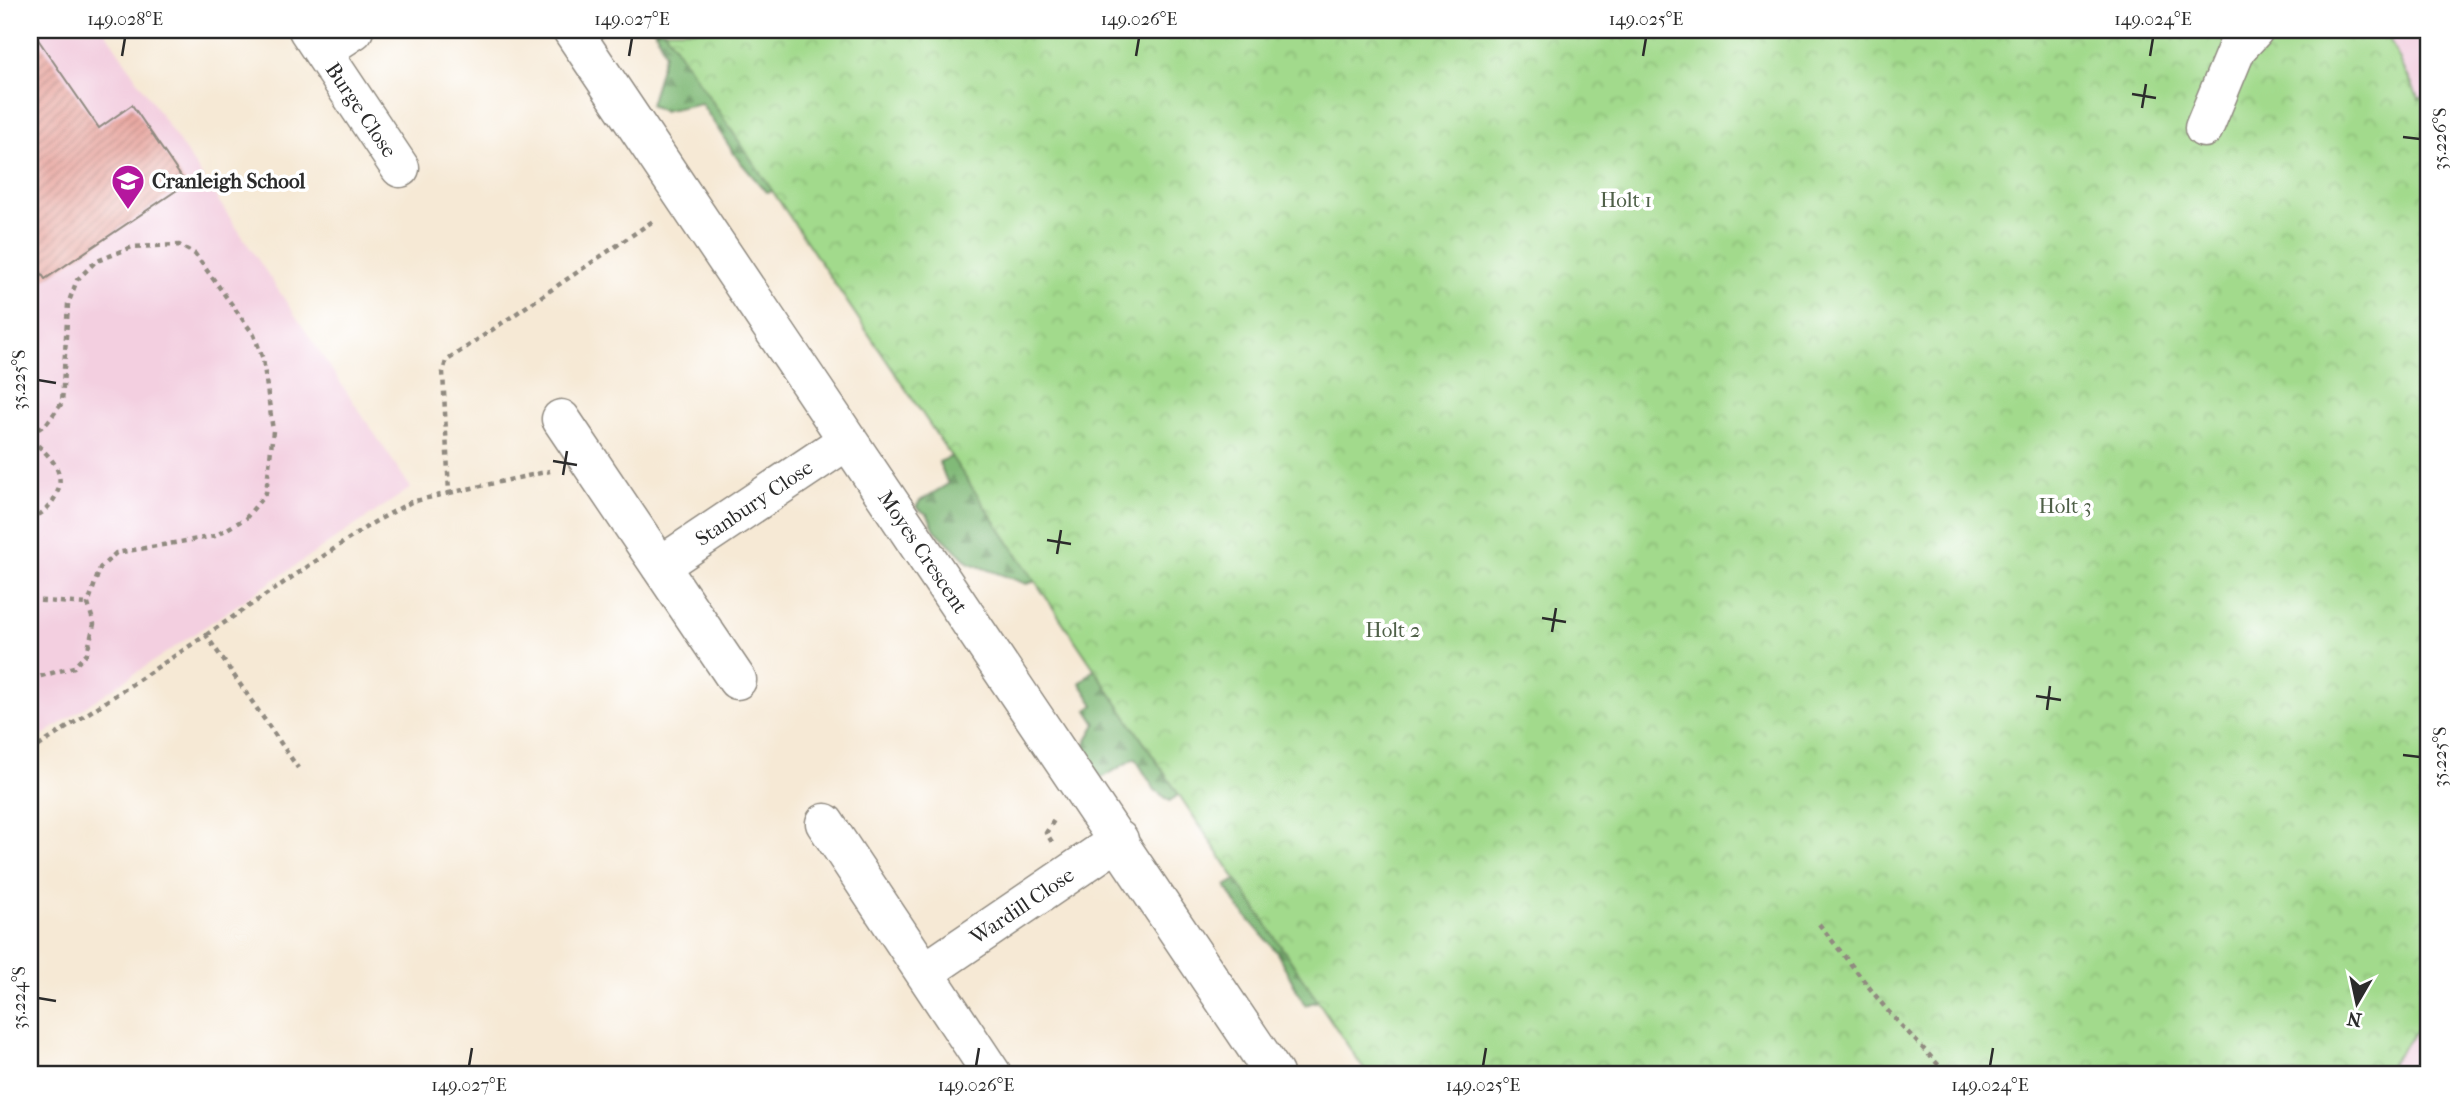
<svg xmlns="http://www.w3.org/2000/svg" width="2459" height="1104" font-family="'IM FELL French Canon',serif">
<defs>
<pattern id="forest-firs" width="22" height="20" patternUnits="userSpaceOnUse" patternTransform="scale(1.75)"><rect width="22" height="20" fill="#81ba78"/><path d="M5 1l3.5 6h-7zM16 11l3.5 6h-7z" fill="#6a9763"/></pattern>
<pattern id="park-crowns" width="20" height="18" patternUnits="userSpaceOnUse" patternTransform="scale(1.75)"><rect width="20" height="18" fill="#a2da8c"/><path d="M2 6a3 3 0 1 1 6 0M12 15a3 3 0 1 1 6 0" fill="none" stroke="#8cbb79"/></pattern>
<pattern id="building-hatch" width="6" height="6" patternUnits="userSpaceOnUse" patternTransform="scale(1.75)"><rect width="6" height="6" fill="#e7a19a"/><path d="M-1 1l2-2M0 6l6-6M5 7l2-2" fill="none" stroke="#bb837e"/></pattern>
</defs>
<rect width="100%" height="100%" fill="#fff"/>
<filter id="ink" filterUnits="userSpaceOnUse"><feTurbulence type="fractalNoise" baseFrequency=".0143" numOctaves="2"/><feDisplacementMap in="SourceGraphic" scale="14" xChannelSelector="R" yChannelSelector="G"/><feConvolveMatrix kernelMatrix="1 2 1 2 8 2 1 2 1" color-interpolation-filters="sRGB"/></filter>
<filter id="wash" filterUnits="userSpaceOnUse"><feTurbulence type="fractalNoise" baseFrequency=".00686" numOctaves="4" result="noise"/><feDisplacementMap in="SourceGraphic" scale="28" xChannelSelector="R" yChannelSelector="G"/><feGaussianBlur stdDeviation="1.57" result="paint"/><feColorMatrix in="noise" values="0 0 0 0 0 0 0 0 0 0 0 0 0 0 0 0 0 1.4 0 .05"/><feComposite in="paint" operator="in"/></filter>
<g filter="url(#wash)">
<rect width="100%" height="100%" fill="#f6e9d5"/>
<path fill="#f3cfe0" d="M 30,30 L 104,30 L 411,488 L 30,744 Z
M 2385,30 L 2429,30 L 2429,95 L 2419,99 Z
M 2429,1015 L 2429,1074 L 2382,1074 Z"/>
<path fill="url(#forest-firs)" stroke="#567252" stroke-width="2" d="M 655,30 L 762,30 L 807,187 L 766,192 L 737,158 L 701,103 L 663,111 L 650,105 L 665,53 Z
M 974,447 L 1067,571 L 1027,584 L 969,563 L 935,530 L 928,515 L 916,507 L 920,501 L 948,484 L 939,462 Z
M 1126,638 L 1227,759 L 1170,801 L 1155,790 L 1135,758 L 1102,778 L 1080,752 L 1096,724 L 1087,710 L 1094,705 L 1080,683 Z
M 1259,866 L 1341,994 L 1305,1005 L 1276,951 L 1239,908 L 1226,886 Z"/>
<path fill="url(#park-crowns)" stroke="#66825c" stroke-width="2" d="M 664,30 L 2385,30 L 2419,99 L 2429,95 L 2429,1015 L 2382,1074 L 1367,1074 Z"/>
<g id="blocks">
<path fill="url(#building-hatch)" d="M 35,35 L 99,128 L 132,105 L 186,184 L 45,279 L 30,256 L 30,39 Z"/>
</g>
</g>
<g filter="url(#ink)">
<use href="#blocks" fill-opacity="0" stroke="#908a80" stroke-width="2"/>
<g fill="none" stroke-linecap="round" stroke-linejoin="round">
<defs>
<path id="minor" d="M 308,30 L 400,168
M 572,30 L 1274,1074
M 322,51 L 354,30
M 2204,128 L 2237,48 L 2254,30
M 561,419 L 737,680
M 660,566 L 848,440
M 825,823 L 992,1074
M 925,972 L 1119,840"/>
</defs>
<use href="#minor" stroke="#908a80" stroke-width="41"/>
<path stroke="#908a80" stroke-width="4.5" stroke-dasharray="5 5" stroke-linecap="butt" d="M 30,435 L 47,423 L 62,403 L 68,304 L 77,280 L 95,262 L 132,247 L 179,245 L 195,254 L 254,335 L 263,359 L 273,431 L 266,493 L 246,518 L 215,536 L 116,553 L 100,568 L 88,604 L 94,624 L 87,653 L 74,667 L 30,679
M 30,439 C 51,456 71,475 52,502 C 46,510 40,517 30,516
M 449,493 L 550,471
M 30,600 L 88,604
M 206,635 L 371,524 L 411,502 L 449,493 L 443,372 L 446,361 L 656,219
M 30,752 L 206,635 L 298,768
M 1052,842 L 1046,833 L 1056,817
M 1819,924 L 1887,1010 L 1947,1074"/>
<use href="#minor" stroke="#fff" stroke-width="38"/>
</g>
</g>
<path fill="none" stroke="#2b2b2b" stroke-width="2.5" d="M 122,56 L 125,38M 629,56 L 632,38M 1136,56 L 1139,38M 1643,56 L 1646,38M 2150,56 L 2153,38M 2132,94 L 2156,98M 2142,108 L 2146,84M 2403,137 L 2420,139M 38,380 L 56,383M 553,461 L 577,465M 563,475 L 567,451M 1047,540 L 1071,544M 1057,554 L 1061,530M 1542,618 L 1566,622M 1552,632 L 1556,608M 2036,696 L 2061,700M 2047,710 L 2050,686M 2403,755 L 2420,757M 38,998 L 56,1001M 469,1066 L 472,1048M 976,1066 L 979,1048M 1483,1066 L 1486,1048M 1990,1066 L 1993,1048"/>
<defs>
<symbol id="school-pin" viewBox="-11 -11 22 30"><path d="M0 17L-7.5 6A9.5 9.5 0 1 1 7.5 6Z" fill="#b5179e" stroke="#fff"/><path d="M0-5L7-2L0 1L-7-2ZM-4 1L0 2.5L4 1V4Q0 6-4 4Z" fill="#fff"/></symbol>
</defs>
<g fill-rule="evenodd">
<use href="#school-pin" x="109" y="162" width="38" height="52"/>
</g>
<g text-anchor="middle" stroke-width="7" stroke-linejoin="round" paint-order="stroke">
<g font-size="21" fill="#2b2b2b" stroke="#fff">
<text transform="translate(361 110) rotate(56)" y="7">Burge Close</text>
<text transform="translate(754 503) rotate(-34)" y="7">Stanbury Close</text>
<text transform="translate(923 552) rotate(56)" y="7">Moyes Crescent</text>
<text transform="translate(1022 906) rotate(-34)" y="7">Wardill Close</text>
</g>
<g font-size="21" font-weight="bold" fill="#2b2b2b" stroke="#fff" text-anchor="start">
<text x="152" y="188">Cranleigh School</text>
</g>
<g font-size="21" fill="#4f6048" stroke="#fff">
<text x="1626" y="207">Holt 1</text>
<text x="2065" y="513">Holt 3</text>
<text x="1393" y="637">Holt 2</text>
</g>
</g>
<rect width="2459" height="1104" fill="none" stroke="#fff" stroke-width="77"/>
<g transform="translate(2357 1003) rotate(189)" stroke="#ffffff" stroke-width="5" paint-order="stroke">
<path d="M0-5L12 26L0 18L-12 26Z" fill="#2b2b2b"/>
<text y="-10" font-size="19" font-weight="bold" text-anchor="middle" fill="#2b2b2b">N</text>
</g>
<rect x="38" y="38" width="2382" height="1028" fill="none" stroke="#2b2b2b" stroke-width="2.5"/>
<g font-size="18" text-anchor="middle" fill="#2b2b2b">
<text x="125" y="25">149.028°E</text>
<text x="632" y="25">149.027°E</text>
<text x="1139" y="25">149.026°E</text>
<text x="1646" y="25">149.025°E</text>
<text x="2153" y="25">149.024°E</text>
<text transform="translate(2440 139) rotate(-90)" y="6">35.226°S</text>
<text transform="translate(19 380) rotate(-90)" y="6">35.225°S</text>
<text transform="translate(2440 757) rotate(-90)" y="6">35.225°S</text>
<text transform="translate(19 998) rotate(-90)" y="6">35.224°S</text>
<text x="469" y="1091">149.027°E</text>
<text x="976" y="1091">149.026°E</text>
<text x="1483" y="1091">149.025°E</text>
<text x="1990" y="1091">149.024°E</text>
</g>
</svg>
